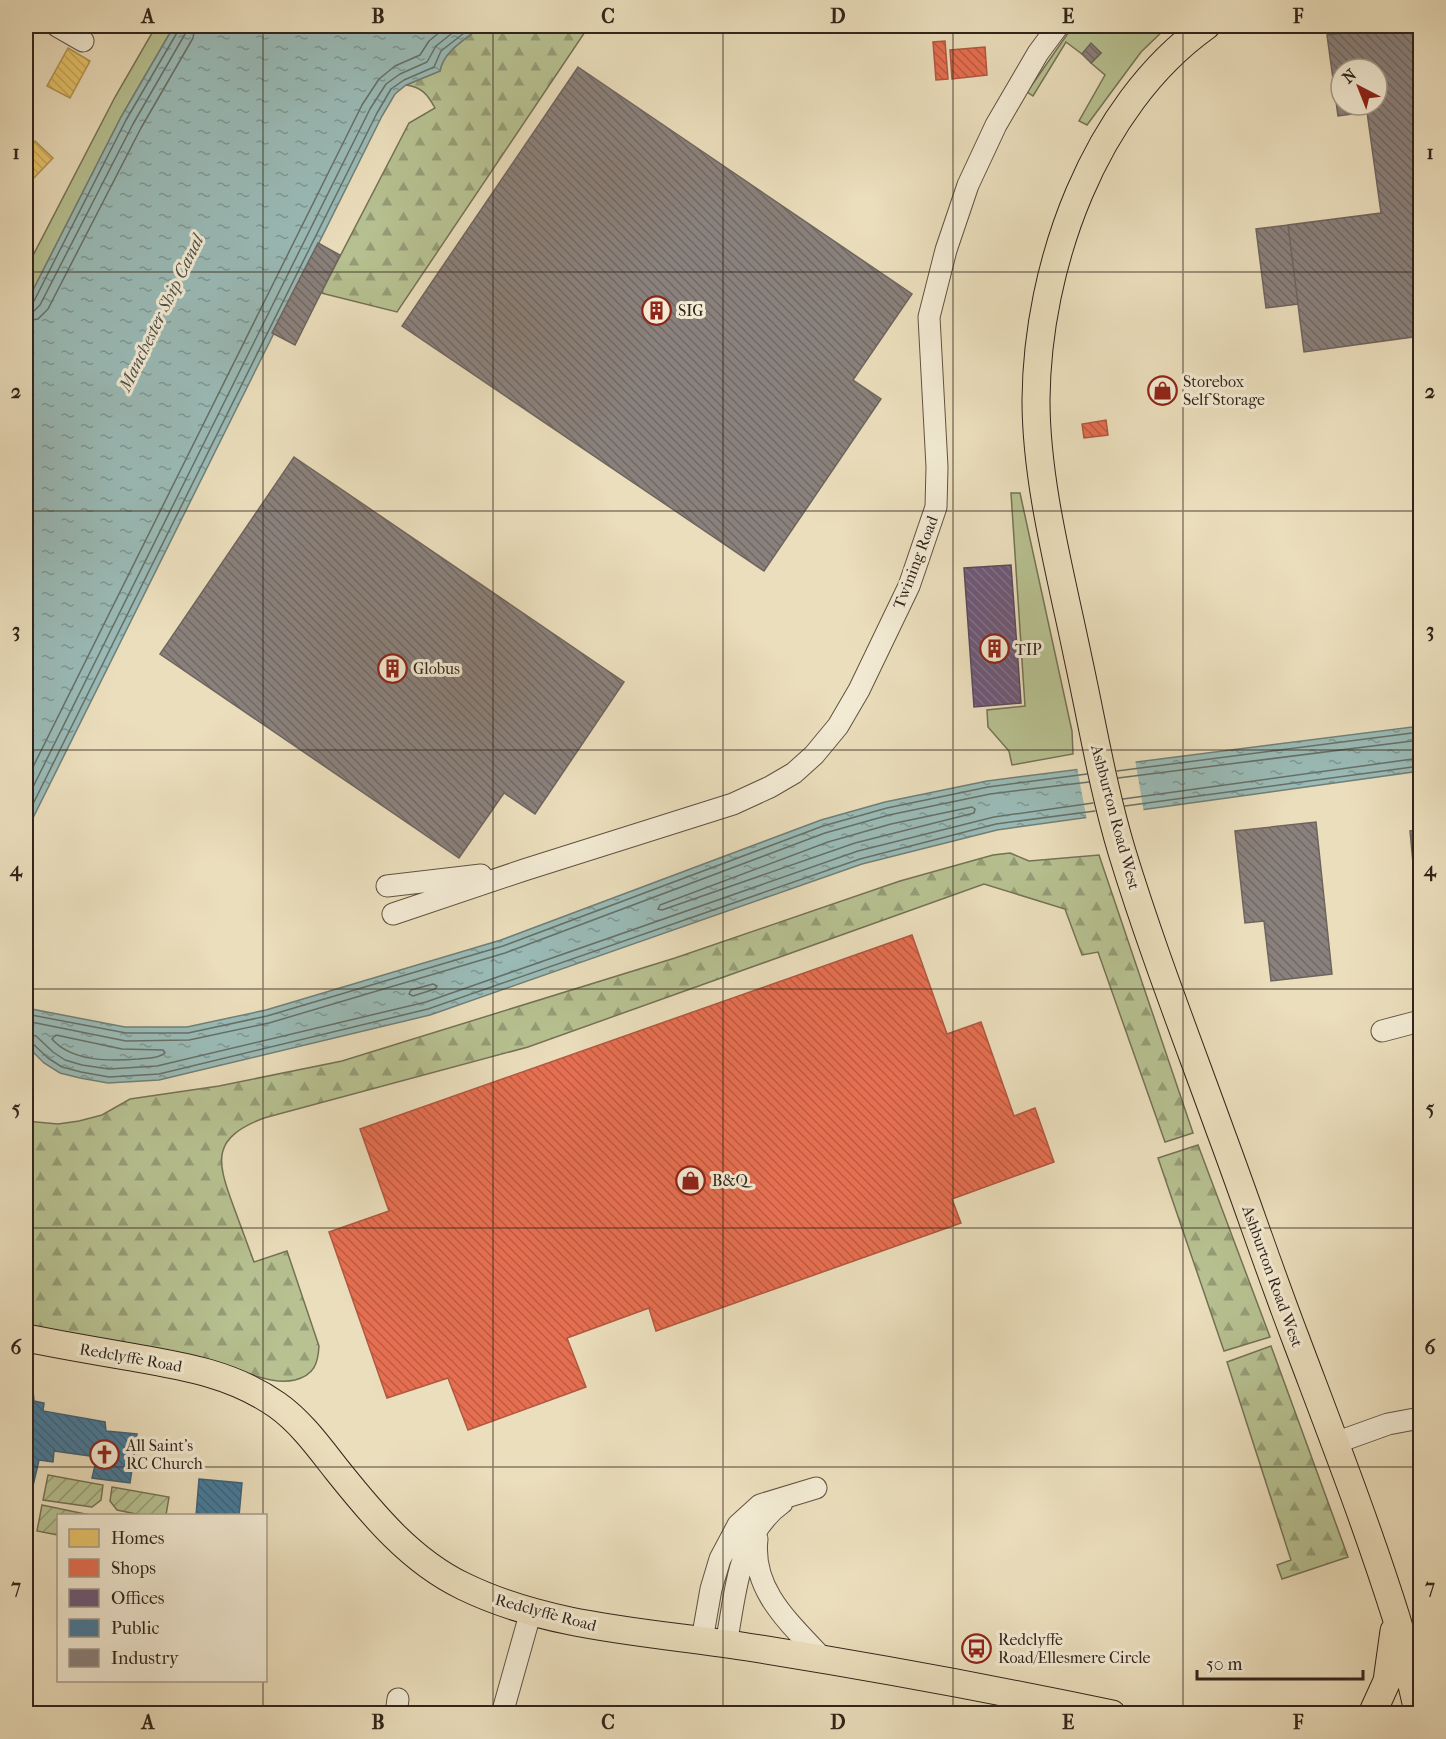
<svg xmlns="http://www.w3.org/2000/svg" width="1446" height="1739" font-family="'IM FELL French Canon',serif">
<defs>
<pattern id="forest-firs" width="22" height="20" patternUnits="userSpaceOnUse" patternTransform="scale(1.5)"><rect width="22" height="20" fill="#b7c191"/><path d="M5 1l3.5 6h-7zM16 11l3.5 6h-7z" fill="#959d76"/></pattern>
<pattern id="garden-furrows" width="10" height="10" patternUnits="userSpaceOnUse" patternTransform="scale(1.5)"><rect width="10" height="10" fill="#b7c191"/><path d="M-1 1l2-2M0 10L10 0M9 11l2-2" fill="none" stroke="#959d76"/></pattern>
<pattern id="water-ripples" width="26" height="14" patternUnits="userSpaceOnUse" patternTransform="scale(1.5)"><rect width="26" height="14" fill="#9abbb7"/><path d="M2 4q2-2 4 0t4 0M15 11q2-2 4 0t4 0" fill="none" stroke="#7e9894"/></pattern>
<pattern id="homes-back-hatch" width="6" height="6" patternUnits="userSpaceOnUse" patternTransform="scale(1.5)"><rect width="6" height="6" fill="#e9c46a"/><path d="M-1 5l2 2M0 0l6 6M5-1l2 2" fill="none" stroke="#c8a85b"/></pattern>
<pattern id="shops-back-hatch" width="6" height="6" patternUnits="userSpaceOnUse" patternTransform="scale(1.5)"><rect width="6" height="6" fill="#e76f51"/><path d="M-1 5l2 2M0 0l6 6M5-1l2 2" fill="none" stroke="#bc5b42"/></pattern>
<pattern id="offices-back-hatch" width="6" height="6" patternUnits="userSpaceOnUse" patternTransform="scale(1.5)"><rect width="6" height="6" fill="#6d597a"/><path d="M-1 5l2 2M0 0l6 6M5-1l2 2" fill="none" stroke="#82728a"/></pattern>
<pattern id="public-back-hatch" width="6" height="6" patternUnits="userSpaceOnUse" patternTransform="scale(1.5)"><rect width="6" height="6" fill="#457b9d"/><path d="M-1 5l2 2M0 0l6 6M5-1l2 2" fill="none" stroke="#3a657f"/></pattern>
<pattern id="industry-back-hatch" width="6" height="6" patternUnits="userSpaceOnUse" patternTransform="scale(1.5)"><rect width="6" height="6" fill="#8a817c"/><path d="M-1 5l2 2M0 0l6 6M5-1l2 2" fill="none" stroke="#716965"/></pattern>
</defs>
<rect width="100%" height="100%" fill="#ebdebc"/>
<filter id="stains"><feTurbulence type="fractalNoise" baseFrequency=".00333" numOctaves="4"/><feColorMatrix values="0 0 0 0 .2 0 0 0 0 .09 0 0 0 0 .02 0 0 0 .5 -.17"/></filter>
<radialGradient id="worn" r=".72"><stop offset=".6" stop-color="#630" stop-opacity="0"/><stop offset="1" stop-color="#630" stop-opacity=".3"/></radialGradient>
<path fill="#b7c191" stroke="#747256" stroke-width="1.5" d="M 156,26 L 174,26 L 121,117 L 26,304 L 26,269 L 115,97 Z
M 1073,26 L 1168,26 L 1141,52 L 1087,125 L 1079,121 L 1105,75 L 1091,63 L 1101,53 L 1091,44 L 1082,54 L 1066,42 L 1033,96 L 1027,92 Z
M 1011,493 L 1020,493 L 1072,731 L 1073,754 L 1012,765 L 1009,751 L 988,727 L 987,710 L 1025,706 Z"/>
<path fill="url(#forest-firs)" stroke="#747256" stroke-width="1.5" d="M 482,26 L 589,26 L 397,312 L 321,293 L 409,123 L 435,108 C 428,95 422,87 406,85 L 440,71 C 443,51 467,38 482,26 Z
M 1010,853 L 1029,861 L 1099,855 L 1193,1133 L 1165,1142 L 1098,952 L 1082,955 L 1065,909 L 984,884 L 528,1047 L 264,1118 C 212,1138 216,1159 233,1205 C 240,1224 247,1243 254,1262 L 287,1251 L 319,1346 C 318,1364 314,1375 295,1380 C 273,1385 250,1373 228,1368 C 161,1354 93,1340 26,1326 L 26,1121 L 58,1124 L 79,1121 L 102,1115 L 130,1099 L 219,1086 L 342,1061 L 675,958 L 900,881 L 993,855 Z
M 1198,1145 L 1270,1337 L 1224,1351 L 1158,1158 Z
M 1271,1346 L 1348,1557 L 1282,1579 L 1277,1565 L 1291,1560 L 1227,1362 Z"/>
<path fill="url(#garden-furrows)" stroke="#747256" stroke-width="1.5" d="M 48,1475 L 103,1485 L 101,1500 L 92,1507 L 43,1500 Z
M 112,1487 L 169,1497 L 166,1515 L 141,1515 L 117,1510 L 110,1501 Z
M 42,1505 L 90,1515 L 58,1516 L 58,1535 L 37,1531 Z"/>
<path fill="url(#water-ripples)" stroke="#707f78" stroke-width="1.5" d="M 174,26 L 482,26 C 467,38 443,51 440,71 L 406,85 L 395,94 L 382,116 L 26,832 L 26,304 L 121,117 Z
M 1420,726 L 1420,771 L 997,830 L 862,864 L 430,1015 L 159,1080 L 108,1083 L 80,1078 L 60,1073 L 44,1063 L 26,1045 L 26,1008 L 125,1027 L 187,1027 L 266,1010 L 501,940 L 821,820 L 885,802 L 987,781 Z"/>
<path fill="#ebdebc" d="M 1135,759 L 1144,813 L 1087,821 L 1077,767 Z"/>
<path fill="url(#homes-back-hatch)" stroke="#b29452" stroke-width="1.5" d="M 68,48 L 90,61 L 70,98 L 47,86 Z
M 26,123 L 32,130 L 26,137 Z
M 35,141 L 53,158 L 34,178 L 26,170 L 26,152 Z"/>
<path fill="url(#shops-back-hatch)" stroke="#b05840" stroke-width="1.5" d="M 945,41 L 948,79 L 936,80 L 933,42 Z
M 985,47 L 987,75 L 952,79 L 950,50 Z
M 1106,420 L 1108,435 L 1084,438 L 1082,424 Z
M 912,935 L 947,1034 L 981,1022 L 1014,1116 L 1035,1108 L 1054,1162 L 952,1199 L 961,1223 L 656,1331 L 649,1308 L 567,1338 L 586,1387 L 468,1430 L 448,1378 L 387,1398 L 329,1232 L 389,1211 L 360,1129 Z"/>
<path fill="url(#offices-back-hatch)" stroke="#5b495d" stroke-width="1.5" d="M 1011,565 L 1021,703 L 974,707 L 964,568 Z"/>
<path fill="url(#public-back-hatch)" stroke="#3f6176" stroke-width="1.5" d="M 26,1387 L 33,1391 L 34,1401 L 44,1403 L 43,1411 L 105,1422 L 106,1431 L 137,1434 L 130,1483 L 92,1478 L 97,1457 L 54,1451 L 53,1462 L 39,1460 L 26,1516 Z
M 199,1479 L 242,1483 L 239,1516 L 196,1516 Z"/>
<path fill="url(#industry-back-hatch)" stroke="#6f655f" stroke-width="1.5" fill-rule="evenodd" d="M 1401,26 L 1420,26 L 1420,336 L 1304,352 L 1288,225 L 1381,213 L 1367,112 L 1338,116 L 1327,35 ZM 1341,69 L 1377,69 L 1377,105 L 1341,105 Z
M 1091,43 L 1101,53 L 1091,63 L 1082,54 Z
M 578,67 L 912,294 L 853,380 L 881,399 L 764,571 L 402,326 Z
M 1288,225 L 1298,304 L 1266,308 L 1256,229 Z
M 318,243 L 340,255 L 295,345 L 272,333 Z
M 294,457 L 624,682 L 535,814 L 504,793 L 459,858 L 160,654 Z
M 1316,822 L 1332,974 L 1271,981 L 1264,921 L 1245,923 L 1235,831 Z
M 1420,830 L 1420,937 L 1410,831 Z"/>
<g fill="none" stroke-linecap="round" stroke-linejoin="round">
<path stroke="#667068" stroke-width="1.5" d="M 26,305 L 34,301 L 126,120 L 178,31 L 179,26
M 26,312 L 34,311 L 40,305 L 133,124 L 185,34 L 186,26
M 26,321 L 38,319 L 48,309 L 141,128 L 193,38 L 195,26
M 1117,771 L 1420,732
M 1118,778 L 1420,740
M 26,781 L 362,105 L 379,79 L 395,66 L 420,55 L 429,41 L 447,26
M 1123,799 L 1420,758
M 26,801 L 370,109 L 386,84 L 400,74 L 427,62 L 436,46 L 461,26
M 1125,806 L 1420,766
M 972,807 L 975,809 L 974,813 L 855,843 L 662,910 L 658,909 L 660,905 L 828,842 L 891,824 Z
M 26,818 L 377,113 L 391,89 L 404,80 L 434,67 L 441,51 L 473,26
M 433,984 L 437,986 L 435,989 L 413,996 L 409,994 L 411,990 Z
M 26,1014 L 126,1033 L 188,1033 L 267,1016 L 503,946 L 823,826 L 887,808 L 988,787 L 1087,774
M 26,1021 L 126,1041 L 189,1040 L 269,1023 L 505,953 L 825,833 L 889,815 L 990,794 L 1089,782
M 26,1034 L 36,1036 L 53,1052 L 65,1060 L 82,1065 L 109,1069 L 157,1066 L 426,1002 L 858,851 L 994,817 L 1093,803
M 56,1035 L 122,1049 L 163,1050 L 165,1053 C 158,1059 147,1058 138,1059 C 110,1061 72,1062 52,1039 Z
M 26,1041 L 31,1042 L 48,1058 L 62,1067 L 81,1072 L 109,1077 L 159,1074 L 428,1009 L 860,859 L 996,824 L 1095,811"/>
<defs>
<path id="minor" d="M 57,26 L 83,41
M 387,886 L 481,875
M 393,914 L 524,870 L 733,804 L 770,787 L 794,773 L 814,755 L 838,726 L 859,690 L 909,586 L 936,507 L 937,467 L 929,317 L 946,250 L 968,185 L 996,125 L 1038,53 L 1058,26
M 1382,1031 L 1420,1021
M 1335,1443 L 1388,1424 L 1420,1418
M 757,1539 C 751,1591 791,1624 824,1660
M 702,1640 L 711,1589 L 720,1559 L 738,1525 L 760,1505 L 816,1488
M 726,1644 C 736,1594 737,1535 782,1503
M 396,1714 L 398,1699
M 502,1714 L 531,1611"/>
<path id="major" d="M 1206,26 C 1094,106 1037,266 1036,400 C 1036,484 1061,575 1078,658 C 1092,722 1103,789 1122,852 C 1151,947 1187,1039 1221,1133 C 1246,1200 1269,1269 1295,1337 C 1330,1430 1366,1522 1396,1617 C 1406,1649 1410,1682 1419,1714
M 26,1338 C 61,1345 96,1351 131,1357 C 183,1366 233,1374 277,1405 C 301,1422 319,1447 337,1470 C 373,1515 411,1561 463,1586 C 553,1630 657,1632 754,1648 C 873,1667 993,1689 1112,1714
M 1372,1714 L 1387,1681 L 1394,1631"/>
</defs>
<use href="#minor" stroke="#605242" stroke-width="23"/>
<use href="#major" stroke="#31241a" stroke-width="29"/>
<use href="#minor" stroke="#f2ead3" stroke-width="21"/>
<use href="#major" stroke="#ebdebc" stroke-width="27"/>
</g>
<path fill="none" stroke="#31241a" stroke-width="1.5" stroke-opacity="0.55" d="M 263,26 L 263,1516M 493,26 L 493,1714M 723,26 L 723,1714M 953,26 L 953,1714M 1183,26 L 1183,1714M 26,272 L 1420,272M 26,511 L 1420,511M 26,750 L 1420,750M 26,989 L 1420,989M 26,1228 L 1420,1228M 26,1467 L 1420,1467M 263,1680 L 263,1714"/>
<defs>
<symbol id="building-ring" viewBox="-11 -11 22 22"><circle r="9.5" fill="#f2ead3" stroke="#8f2418" stroke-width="1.5"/><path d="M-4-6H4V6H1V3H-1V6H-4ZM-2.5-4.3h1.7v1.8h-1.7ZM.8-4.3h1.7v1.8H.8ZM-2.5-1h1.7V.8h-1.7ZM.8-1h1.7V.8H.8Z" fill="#8f2418"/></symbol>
<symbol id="shop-ring" viewBox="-11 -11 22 22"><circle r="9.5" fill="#f2ead3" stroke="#8f2418" stroke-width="1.5"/><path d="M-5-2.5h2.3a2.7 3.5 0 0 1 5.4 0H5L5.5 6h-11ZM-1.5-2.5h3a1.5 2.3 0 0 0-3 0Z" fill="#8f2418"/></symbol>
<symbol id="church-ring" viewBox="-11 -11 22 22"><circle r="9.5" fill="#f2ead3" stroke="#8f2418" stroke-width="1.5"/><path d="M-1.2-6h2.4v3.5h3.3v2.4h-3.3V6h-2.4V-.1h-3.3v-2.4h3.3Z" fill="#8f2418"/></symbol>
<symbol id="bus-ring" viewBox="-11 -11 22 22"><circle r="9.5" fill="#f2ead3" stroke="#8f2418" stroke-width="1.5"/><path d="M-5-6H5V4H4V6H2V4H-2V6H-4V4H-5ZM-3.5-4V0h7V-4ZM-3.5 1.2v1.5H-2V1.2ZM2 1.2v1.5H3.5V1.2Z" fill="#8f2418"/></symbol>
</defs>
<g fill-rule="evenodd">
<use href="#building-ring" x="640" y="294" width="33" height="33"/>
<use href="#shop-ring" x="1146" y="374" width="33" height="33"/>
<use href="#building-ring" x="978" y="632" width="33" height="33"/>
<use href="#building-ring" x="376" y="652" width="33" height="33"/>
<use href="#shop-ring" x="674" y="1164" width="33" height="33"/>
<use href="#church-ring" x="88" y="1438" width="33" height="33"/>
<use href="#bus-ring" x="960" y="1632" width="33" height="33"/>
</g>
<g text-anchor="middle" stroke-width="6" stroke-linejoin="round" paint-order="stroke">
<g font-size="16" fill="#31241a" stroke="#f2ead3" text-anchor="start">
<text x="678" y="316">SIG</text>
<text x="1183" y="387">Storebox<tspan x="1183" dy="18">Self Storage</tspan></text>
<text x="1015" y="655">TIP</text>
<text x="413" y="674">Globus</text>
<text x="712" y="1186">B&amp;Q</text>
<text x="126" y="1451">All Saint's<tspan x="126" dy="18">RC Church</tspan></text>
<text x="998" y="1645">Redclyffe<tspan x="998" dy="18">Road/Ellesmere Circle</tspan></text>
</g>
<g font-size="16" fill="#31241a" stroke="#f2ead3">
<text transform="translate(915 562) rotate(-69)" y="6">Twining Road</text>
<text transform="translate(1116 817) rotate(75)" y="6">Ashburton Road West</text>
<text transform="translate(1273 1276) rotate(70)" y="6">Ashburton Road West</text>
<text transform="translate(131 1357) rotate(10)" y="6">Redclyffe Road</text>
<text transform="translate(546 1612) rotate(15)" y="6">Redclyffe Road</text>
</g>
<g font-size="18" font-style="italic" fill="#505149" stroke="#f2ead3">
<text transform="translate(161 313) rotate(-64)" y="6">Manchester Ship Canal</text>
</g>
</g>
<rect width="1446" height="1739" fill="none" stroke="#ebdebc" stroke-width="66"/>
<rect x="57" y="1514" width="210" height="168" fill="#f2ead3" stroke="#a59b89" stroke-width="1.5"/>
<rect x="69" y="1529" width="30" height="18" fill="#e9c46a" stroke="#a59b89" stroke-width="1.5"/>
<text x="111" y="1544" font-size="18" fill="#31241a">Homes</text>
<rect x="69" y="1559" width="30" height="18" fill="#e76f51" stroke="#a59b89" stroke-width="1.5"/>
<text x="111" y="1574" font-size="18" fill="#31241a">Shops</text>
<rect x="69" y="1589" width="30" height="18" fill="#6d597a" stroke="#a59b89" stroke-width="1.5"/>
<text x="111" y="1604" font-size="18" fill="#31241a">Offices</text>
<rect x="69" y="1619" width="30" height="18" fill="#457b9d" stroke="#a59b89" stroke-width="1.5"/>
<text x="111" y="1634" font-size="18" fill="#31241a">Public</text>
<rect x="69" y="1649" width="30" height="18" fill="#8a817c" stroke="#a59b89" stroke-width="1.5"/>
<text x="111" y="1664" font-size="18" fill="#31241a">Industry</text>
<g transform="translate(1359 87) rotate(318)"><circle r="28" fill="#f2ead3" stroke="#a59b89" stroke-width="1.5"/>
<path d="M0-4.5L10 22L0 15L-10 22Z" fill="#8f2418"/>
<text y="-9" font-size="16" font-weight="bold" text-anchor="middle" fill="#31241a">N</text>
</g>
<path d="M1197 1670v9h166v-9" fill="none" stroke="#31241a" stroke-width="3"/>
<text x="1206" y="1670" font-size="18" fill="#31241a" stroke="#f2ead3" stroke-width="4.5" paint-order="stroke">50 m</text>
<rect x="33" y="33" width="1380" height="1673" fill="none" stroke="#31241a" stroke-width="2"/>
<g font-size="20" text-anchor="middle" font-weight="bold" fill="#31241a">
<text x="148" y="23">A</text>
<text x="378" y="23">B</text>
<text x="608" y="23">C</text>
<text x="838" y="23">D</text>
<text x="1068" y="23">E</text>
<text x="1298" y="23">F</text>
<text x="16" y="159">1</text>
<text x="1430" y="159">1</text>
<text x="16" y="398">2</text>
<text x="1430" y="398">2</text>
<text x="16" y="637">3</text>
<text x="1430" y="637">3</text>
<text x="16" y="876">4</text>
<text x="1430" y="876">4</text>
<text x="16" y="1115">5</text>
<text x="1430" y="1115">5</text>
<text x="16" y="1354">6</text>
<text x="1430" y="1354">6</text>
<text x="16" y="1593">7</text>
<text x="1430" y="1593">7</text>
<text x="148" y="1729">A</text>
<text x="378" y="1729">B</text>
<text x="608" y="1729">C</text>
<text x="838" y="1729">D</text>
<text x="1068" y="1729">E</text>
<text x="1298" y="1729">F</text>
</g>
<rect width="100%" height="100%" filter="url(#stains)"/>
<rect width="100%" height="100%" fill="url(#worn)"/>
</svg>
